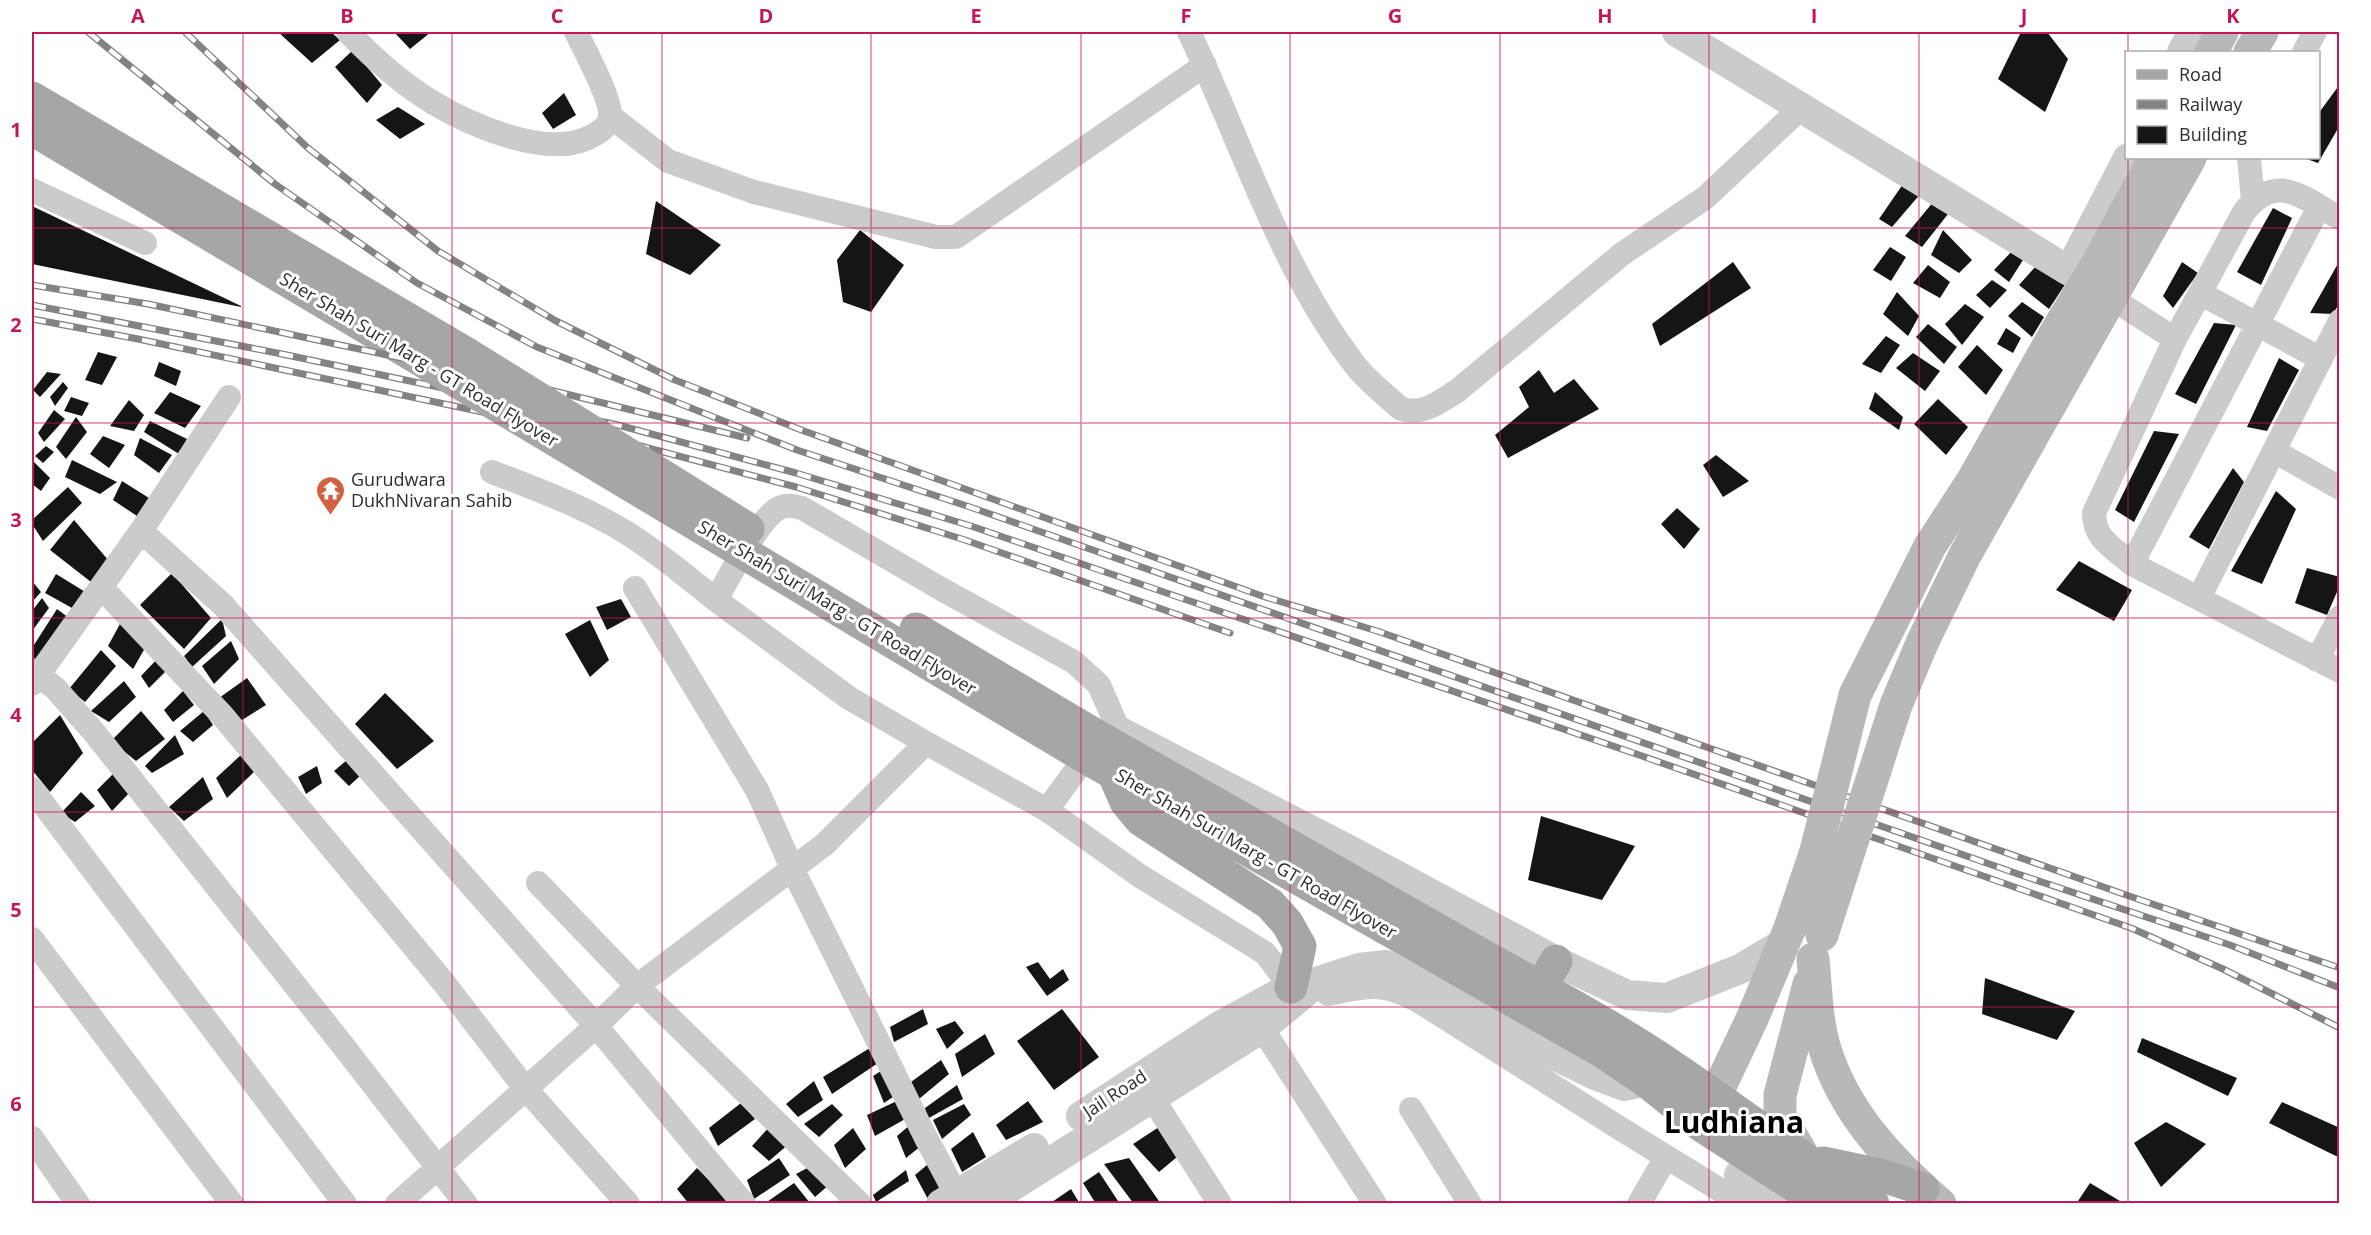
<svg xmlns="http://www.w3.org/2000/svg" width="2371" height="1235" font-family="'Open Sans',sans-serif">
<rect width="100%" height="100%" fill="#fff"/>
<path fill="#151515" d="M 278,32 L 331,32 L 340,40 L 312,63 Z
M 394,32 L 431,32 L 410,49 Z
M 2021,32 L 2047,32 L 2068,59 L 2045,112 L 1998,79 Z
M 353,50 L 382,85 L 367,103 L 335,67 Z
M 2340,84 L 2340,125 L 2318,163 L 2304,158 L 2318,158 L 2318,114 Z
M 564,93 L 576,115 L 553,129 L 542,113 Z
M 398,107 L 425,124 L 400,139 L 376,120 Z
M 1903,184 L 1922,192 L 1892,227 L 1879,219 Z
M 656,201 L 721,245 L 690,275 L 646,254 Z
M 1934,201 L 1948,214 L 1922,247 L 1905,236 Z
M 32,206 L 241,306 L 241,307 L 32,264 Z
M 2273,208 L 2292,218 L 2261,285 L 2237,272 Z
M 860,230 L 904,265 L 871,312 L 843,302 L 837,260 Z
M 1943,230 L 1972,260 L 1959,273 L 1931,255 Z
M 1890,247 L 1906,257 L 1891,281 L 1873,270 Z
M 2014,249 L 2023,260 L 2009,282 L 1994,270 Z
M 2340,260 L 2340,302 L 2333,314 L 2310,313 Z
M 1733,262 L 1751,288 L 1660,346 L 1652,324 Z
M 2182,262 L 2198,273 L 2173,308 L 2163,296 Z
M 1928,265 L 1950,282 L 1940,298 L 1913,283 Z
M 2035,267 L 2066,283 L 2049,309 L 2019,285 Z
M 1992,280 L 2007,290 L 1990,308 L 1976,295 Z
M 1897,292 L 1919,316 L 1908,336 L 1883,314 Z
M 2022,302 L 2044,317 L 2032,337 L 2008,316 Z
M 1965,304 L 1984,317 L 1962,345 L 1945,324 Z
M 2214,323 L 2236,325 L 2196,404 L 2175,394 Z
M 1928,324 L 1957,347 L 1944,364 L 1916,337 Z
M 2006,328 L 2021,338 L 2013,353 L 1997,344 Z
M 1886,336 L 1900,345 L 1881,373 L 1862,364 Z
M 1977,345 L 2003,370 L 1986,395 L 1958,367 Z
M 98,352 L 117,357 L 102,385 L 85,380 Z
M 1913,353 L 1940,371 L 1925,391 L 1896,368 Z
M 2279,358 L 2299,370 L 2267,431 L 2247,427 Z
M 159,362 L 181,371 L 176,386 L 154,376 Z
M 1539,370 L 1554,393 L 1574,379 L 1599,409 L 1508,458 L 1495,435 L 1529,407 L 1519,387 Z
M 47,372 L 61,374 L 40,397 L 33,390 Z
M 63,382 L 68,388 L 55,406 L 50,397 Z
M 170,392 L 201,406 L 185,428 L 154,413 Z
M 1875,392 L 1903,417 L 1899,430 L 1869,409 Z
M 71,397 L 89,403 L 82,416 L 64,411 Z
M 1938,399 L 1968,427 L 1946,455 L 1914,424 Z
M 129,400 L 144,415 L 134,431 L 110,426 Z
M 54,410 L 65,419 L 44,442 L 38,433 Z
M 76,417 L 87,432 L 66,459 L 56,447 Z
M 150,421 L 187,439 L 179,454 L 144,432 Z
M 2154,431 L 2179,434 L 2134,522 L 2115,510 Z
M 103,436 L 125,445 L 109,468 L 90,454 Z
M 140,438 L 172,455 L 159,473 L 134,455 Z
M 46,446 L 54,452 L 43,463 L 35,456 Z
M 1716,455 L 1749,481 L 1723,497 L 1703,465 Z
M 32,460 L 50,478 L 41,491 L 32,484 Z
M 72,460 L 117,482 L 100,494 L 65,477 Z
M 2233,468 L 2244,482 L 2209,549 L 2189,537 Z
M 122,481 L 149,498 L 137,516 L 113,500 Z
M 68,487 L 82,503 L 43,541 L 32,524 L 32,520 Z
M 2276,491 L 2296,509 L 2262,584 L 2231,571 Z
M 1677,508 L 1700,529 L 1684,549 L 1661,524 Z
M 74,520 L 109,561 L 91,582 L 50,550 Z
M 2079,561 L 2132,590 L 2114,621 L 2056,590 Z
M 2307,568 L 2340,577 L 2340,585 L 2327,615 L 2295,603 Z
M 172,573 L 211,618 L 184,649 L 140,605 Z
M 56,574 L 87,593 L 72,608 L 45,593 Z
M 32,581 L 41,592 L 32,602 Z
M 42,598 L 49,608 L 32,631 L 32,611 Z
M 621,599 L 631,617 L 607,630 L 596,607 Z
M 57,609 L 69,618 L 39,667 L 32,657 L 32,648 Z
M 222,619 L 226,636 L 192,667 L 184,656 Z
M 590,620 L 609,660 L 590,677 L 565,634 Z
M 121,622 L 145,648 L 133,669 L 108,646 Z
M 231,641 L 239,659 L 214,684 L 202,666 Z
M 101,650 L 116,666 L 85,702 L 69,689 Z
M 159,657 L 168,669 L 149,688 L 141,676 Z
M 247,678 L 266,705 L 239,722 L 219,698 Z
M 124,681 L 136,697 L 109,722 L 91,711 Z
M 183,691 L 194,705 L 173,722 L 164,710 Z
M 385,693 L 434,741 L 397,769 L 355,724 Z
M 141,711 L 165,739 L 136,761 L 111,741 Z
M 204,711 L 213,725 L 193,742 L 180,731 Z
M 60,715 L 83,753 L 50,792 L 32,770 L 32,743 Z
M 175,735 L 184,754 L 152,773 L 145,766 Z
M 242,754 L 255,771 L 227,798 L 216,778 Z
M 347,760 L 360,776 L 349,786 L 334,771 Z
M 317,766 L 322,783 L 306,794 L 298,777 Z
M 113,774 L 131,791 L 112,811 L 97,790 Z
M 203,777 L 213,799 L 184,821 L 169,807 Z
M 81,792 L 95,806 L 75,822 L 61,813 Z
M 1541,816 L 1635,846 L 1602,900 L 1528,880 Z
M 1038,962 L 1050,979 L 1063,969 L 1069,980 L 1047,996 L 1026,967 Z
M 1985,978 L 2075,1011 L 2057,1040 L 1982,1014 Z
M 923,1009 L 928,1024 L 894,1042 L 890,1027 Z
M 1062,1009 L 1099,1057 L 1054,1090 L 1017,1041 Z
M 955,1021 L 964,1033 L 947,1049 L 936,1029 Z
M 985,1034 L 995,1054 L 962,1077 L 955,1054 Z
M 2142,1038 L 2237,1078 L 2228,1096 L 2137,1052 Z
M 873,1046 L 878,1063 L 832,1094 L 823,1077 Z
M 941,1060 L 949,1074 L 919,1099 L 911,1082 Z
M 881,1071 L 893,1097 L 884,1103 L 873,1076 Z
M 814,1081 L 823,1100 L 798,1117 L 786,1104 Z
M 957,1085 L 963,1099 L 927,1119 L 925,1108 Z
M 899,1100 L 907,1118 L 875,1136 L 867,1115 Z
M 1028,1101 L 1043,1122 L 1006,1140 L 996,1125 Z
M 2282,1102 L 2340,1128 L 2340,1158 L 2269,1123 Z
M 741,1103 L 755,1119 L 718,1146 L 709,1128 Z
M 832,1104 L 843,1115 L 819,1137 L 804,1124 Z
M 964,1104 L 971,1115 L 942,1139 L 933,1120 Z
M 2166,1122 L 2206,1144 L 2161,1187 L 2134,1143 Z
M 910,1125 L 921,1146 L 906,1158 L 897,1136 Z
M 770,1126 L 790,1143 L 769,1161 L 752,1146 Z
M 1159,1127 L 1177,1157 L 1159,1172 L 1133,1144 Z
M 853,1128 L 866,1149 L 845,1168 L 834,1145 Z
M 973,1132 L 986,1157 L 962,1172 L 951,1149 Z
M 779,1158 L 790,1175 L 754,1199 L 747,1180 Z
M 1129,1158 L 1161,1204 L 1134,1204 L 1104,1164 Z
M 933,1160 L 944,1190 L 929,1201 L 915,1175 Z
M 811,1166 L 830,1184 L 815,1197 L 796,1174 Z
M 697,1168 L 730,1201 L 728,1204 L 689,1204 L 677,1189 Z
M 906,1170 L 909,1181 L 876,1202 L 873,1195 Z
M 1099,1172 L 1120,1204 L 1096,1204 L 1083,1183 Z
M 794,1183 L 810,1203 L 764,1204 Z
M 2090,1183 L 2125,1204 L 2076,1204 Z
M 1071,1189 L 1080,1204 L 1053,1204 L 1052,1202 Z"/>
<g fill="none" stroke-linecap="round" stroke-linejoin="round">
<path stroke="#cbcbcb" stroke-width="24" d="M 348,32 C 373,58 401,83 432,102 C 470,125 545,158 588,138 C 597,134 609,127 610,116 C 612,101 584,48 576,32
M 1189,32 C 1242,143 1279,266 1355,365 C 1367,381 1386,395 1401,409 C 1424,415 1438,403 1457,391 L 1622,254 L 1705,198 L 1802,107
M 2304,52 L 2315,32
M 610,116 L 668,161 L 754,192 L 936,237 L 956,237 L 1205,65
M 2249,158 L 2253,201
M 32,190 L 145,243
M 2340,218 C 2303,199 2277,170 2244,212 L 2175,339 L 2094,513 C 2094,540 2114,548 2132,564 L 2340,671
M 2097,289 L 2175,339
M 2200,293 L 2321,359
M 2274,451 L 2340,488
M 492,472 C 538,490 585,507 627,533 C 659,553 687,577 716,600
M 141,531 L 223,605 L 596,1026 L 744,1204
M 2132,564 L 2319,207
M 101,587 L 222,715 L 444,983 L 525,1088 L 628,1204
M 635,588 L 757,790 L 793,870 L 926,1138 L 956,1194
M 2199,598 L 2340,321
M 2317,660 L 2340,617
M 32,670 L 55,688 L 93,731 L 337,1038 L 466,1204
M 32,684 L 141,531 L 229,397
M 1119,731 L 1099,685 L 1074,662 L 943,590 L 802,508 C 794,506 787,504 779,508 C 759,518 728,579 716,600 L 849,698 L 926,743 L 1047,810 L 1140,876 L 1265,953 L 1291,987
M 32,789 L 345,1204
M 1047,810 L 1095,744
M 538,883 L 637,986 L 860,1204
M 32,939 L 232,1204
M 1319,981 L 1328,994 C 1367,986 1380,981 1417,1000 L 1621,1129 L 1743,1204
M 1262,1028 L 1375,1204
M 1151,1096 L 1220,1204
M 1411,1109 L 1470,1204
M 32,1138 L 78,1204
M 397,1204 L 596,1026 L 637,986 L 825,844 L 926,743
M 1639,1204 L 1666,1157"/>
<path stroke="#cbcbcb" stroke-width="30" d="M 1677,32 L 2069,271 L 2128,158
M 2182,52 L 2193,32
M 1102,735 L 1119,731 L 1353,852 L 1556,961 L 1627,995 L 1667,998 L 1740,969 L 1784,943
M 1081,1116 L 1218,1027 L 1291,987
M 1739,1175 L 1783,1204
M 941,1204 L 1034,1148
M 984,1204 L 1262,1028 L 1319,981 L 1359,968 L 1386,965 L 1509,1033 L 1595,1075 L 1624,1086 L 1646,1081"/>
<path stroke="#b8b8b8" stroke-width="33" d="M 2211,52 L 2222,32
M 2250,52 L 2262,32
M 1813,959 C 1816,989 1816,1018 1824,1046 C 1843,1111 1890,1161 1940,1204
M 1704,1120 L 1752,1019 L 1790,928
M 1804,1158 L 1780,1116 L 1780,1095 L 1809,984"/>
<path stroke="#a6a6a6" stroke-width="33" d="M 32,98 L 467,354
M 32,129 L 428,364
M 1113,772 L 1126,802 L 1141,820 L 1270,904 L 1287,923 L 1300,946 L 1291,987
M 1498,964 C 1558,997 1619,1030 1676,1069 C 1742,1114 1805,1162 1873,1204
M 1541,987 L 1556,961
M 1603,1052 L 1646,1081 L 1702,1126 L 1823,1204
M 1823,1163 L 1880,1175 L 1923,1189"/>
<defs>
<path id="rail" d="M 88,32 L 275,184 L 417,283 L 537,347 L 797,450 L 970,507 L 2018,874 L 2230,945 L 2340,988
M 185,32 L 308,148 L 438,251 L 556,321 L 675,380 L 804,431 L 1262,596 L 1377,631 L 2129,896 L 2340,968
M 32,285 L 148,304 L 533,386 L 747,438
M 32,305 L 282,354 L 618,425 L 796,473 L 971,526 L 1642,756 L 2131,928 L 2223,969 L 2340,1028
M 32,319 L 138,339 L 633,444 L 796,487 L 965,540 L 1230,633"/>
</defs>
<use href="#rail" stroke="#838383" stroke-width="7"/>
<use href="#rail" stroke="#fff" stroke-width="4.5" stroke-dasharray="14" stroke-linecap="butt"/>
<path stroke="#b8b8b8" stroke-width="33" d="M 1790,928 L 1816,851 L 1855,695 L 1930,546 L 1973,480 L 2056,332 L 2099,261 L 2155,158
M 1822,935 L 1896,705 L 1923,641 L 1965,555 L 2190,158"/>
<path stroke="#a6a6a6" stroke-width="33" d="M 467,354 L 748,529
M 428,364 L 1080,754 L 1603,1052
M 916,629 L 1095,735 L 1498,964"/>
</g>
<path fill="none" stroke="#c2185b" stroke-width="1.5" stroke-opacity="0.55" d="M 243,32 L 243,1204M 452,32 L 452,1204M 662,32 L 662,1204M 871,32 L 871,1204M 1081,32 L 1081,1204M 1290,32 L 1290,1204M 1500,32 L 1500,1204M 1709,32 L 1709,1204M 1919,32 L 1919,1204M 2128,32 L 2128,52M 2128,158 L 2128,1204M 32,228 L 2340,228M 32,423 L 2340,423M 32,618 L 2340,618M 32,812 L 2340,812M 32,1007 L 2340,1007"/>
<defs>
<symbol id="temple-pin" viewBox="-11 -11 22 30"><path d="M0 17L-7.5 6A9.5 9.5 0 1 1 7.5 6Z" fill="#d36041" stroke="#fff"/><path d="M0-6L5-2H3V0L6.5 2.5H4V6H1.5V3h-3V6H-4V2.5H-6.5L-3 0V-2H-5Z" fill="#fff"/></symbol>
</defs>
<g fill-rule="evenodd">
<use href="#temple-pin" x="314" y="474" width="33" height="45"/>
</g>
<g text-anchor="middle" stroke-width="6" stroke-linejoin="round" paint-order="stroke">
<g font-size="18" fill="#2e2e2e" stroke="#fff">
<text transform="translate(419 360) rotate(31)" y="6">Sher Shah Suri Marg - GT Road Flyover</text>
<text transform="translate(837 608) rotate(31)" y="6">Sher Shah Suri Marg - GT Road Flyover</text>
<text transform="translate(1256 854) rotate(30)" y="6">Sher Shah Suri Marg - GT Road Flyover</text>
<text transform="translate(1115 1094) rotate(-33)" y="6">Jail Road</text>
</g>
<g font-size="18" fill="#2e2e2e" stroke="#fff" text-anchor="start">
<text x="351" y="486">Gurudwara<tspan x="351" dy="21">DukhNivaran Sahib</tspan></text>
</g>
<g font-size="30" font-weight="bold" fill="#000" stroke="#fff">
<text x="1734" y="1133">Ludhiana</text>
</g>
</g>
<rect width="2371" height="1235" fill="none" stroke="#ffffff" stroke-width="66"/>
<rect x="2125" y="51" width="195" height="108" fill="#ffffff" stroke="#ababab" stroke-width="1.5"/>
<rect x="2137" y="70" width="30" height="9" fill="#a6a6a6" stroke="#ababab" stroke-width="1.5"/>
<text x="2179" y="81" font-size="18" fill="#2e2e2e">Road</text>
<rect x="2137" y="100" width="30" height="9" fill="#838383" stroke="#ababab" stroke-width="1.5"/>
<text x="2179" y="111" font-size="18" fill="#2e2e2e">Railway</text>
<rect x="2137" y="126" width="30" height="18" fill="#151515" stroke="#ababab" stroke-width="1.5"/>
<text x="2179" y="141" font-size="18" fill="#2e2e2e">Building</text>
<rect x="33" y="33" width="2305" height="1169" fill="none" stroke="#c2185b" stroke-width="2"/>
<g font-size="20" text-anchor="middle" font-weight="bold" fill="#c2185b">
<text x="138" y="23">A</text>
<text x="347" y="23">B</text>
<text x="557" y="23">C</text>
<text x="766" y="23">D</text>
<text x="976" y="23">E</text>
<text x="1186" y="23">F</text>
<text x="1395" y="23">G</text>
<text x="1605" y="23">H</text>
<text x="1814" y="23">I</text>
<text x="2024" y="23">J</text>
<text x="2233" y="23">K</text>
<text x="16" y="137">1</text>
<text x="16" y="332">2</text>
<text x="16" y="527">3</text>
<text x="16" y="722">4</text>
<text x="16" y="917">5</text>
<text x="16" y="1111">6</text>
</g>
</svg>
